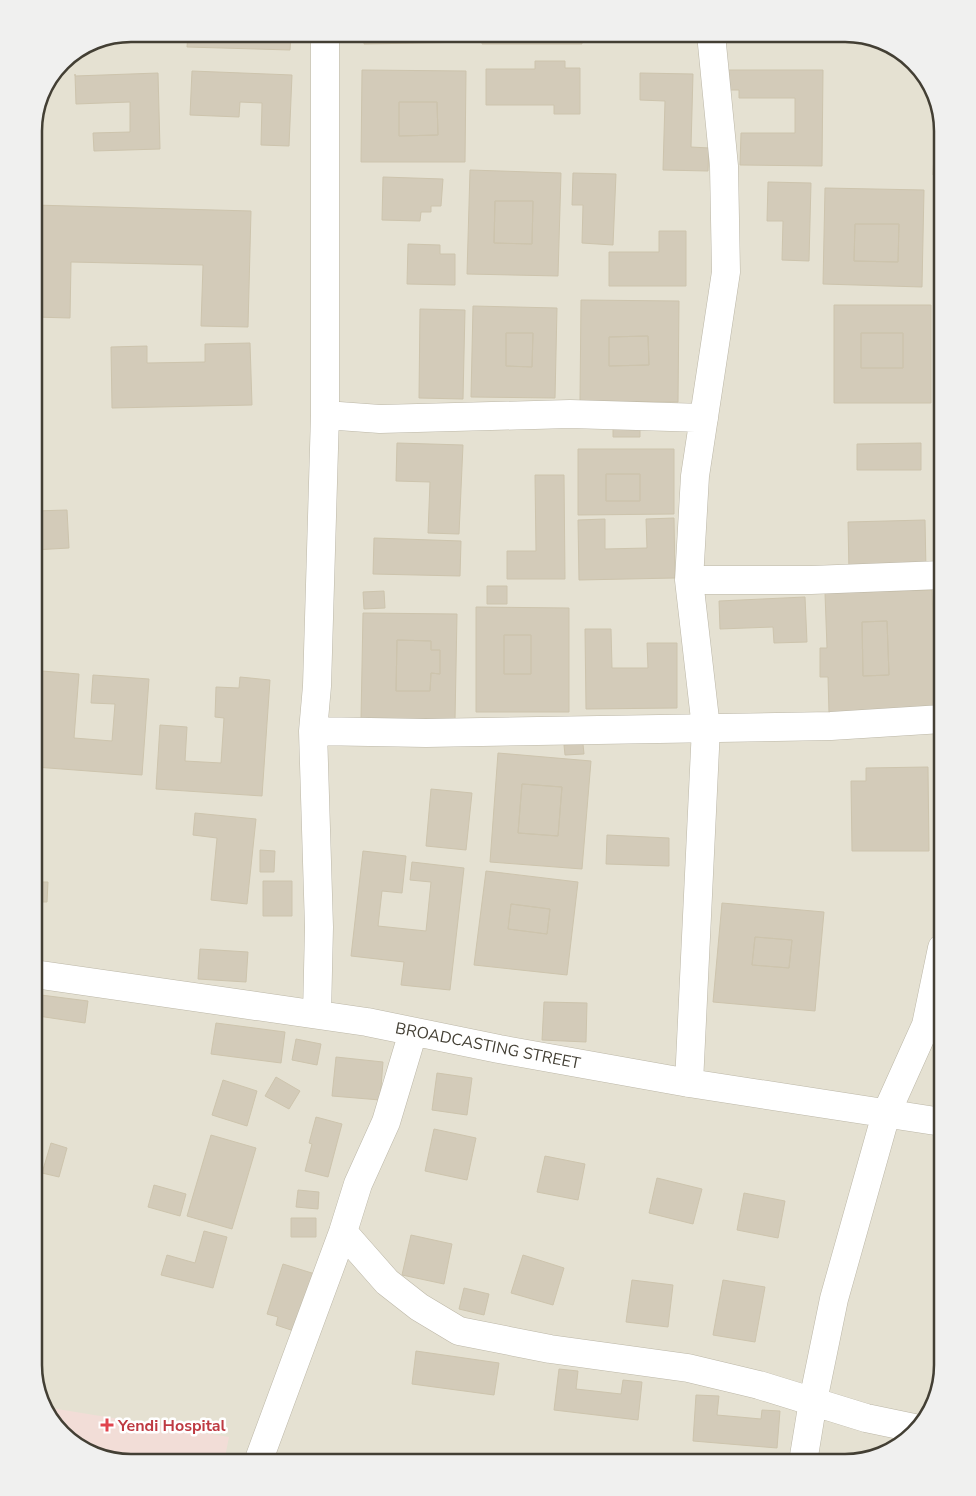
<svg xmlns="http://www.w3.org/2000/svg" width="976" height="1496" font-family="'Nunito Sans',sans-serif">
<rect width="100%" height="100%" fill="#f1efe4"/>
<path fill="#e5e1d2" d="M 132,34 L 851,34 L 899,50 L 929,83 L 942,132 L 942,1365 L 929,1414 L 893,1449 L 845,1462 L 125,1462 L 77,1446 L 47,1413 L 34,1364 L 34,125 L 44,89 L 63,62 L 94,41 Z"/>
<path fill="#f2ddd7" d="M 45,1407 L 229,1437 L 224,1462 L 125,1462 L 77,1446 L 47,1413 Z"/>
<path fill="#d3cbb9" stroke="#cdc4ad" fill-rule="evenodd" d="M 132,34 L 159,34 L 159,41 L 89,45 L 94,41 Z
M 188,34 L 291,34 L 290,50 L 187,47 Z
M 364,34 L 473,34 L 474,42 L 364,44 Z
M 482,34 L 582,34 L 582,44 L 482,44 Z
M 644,34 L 699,34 L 699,40 L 644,40 Z
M 535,61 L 565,61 L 565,68 L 580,68 L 580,114 L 554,114 L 554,105 L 486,105 L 486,69 L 535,69 Z
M 362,70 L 466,71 L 465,162 L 361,162 ZM 399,102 L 437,102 L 438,135 L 399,136 Z
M 728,70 L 823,70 L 822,166 L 740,165 L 741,133 L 795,133 L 795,98 L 739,98 L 739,90 L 728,90 Z
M 192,71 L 292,75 L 289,146 L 261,145 L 262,103 L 240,102 L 239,117 L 190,115 Z
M 158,73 L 160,149 L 94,151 L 93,133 L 130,132 L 130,102 L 76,104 L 75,74 L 75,76 Z
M 640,73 L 693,74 L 691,147 L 709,148 L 708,171 L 663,170 L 665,101 L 640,100 Z
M 399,102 L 437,102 L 438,135 L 399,136 Z
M 936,108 L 942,132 L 942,175 L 933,175 Z
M 470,170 L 561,173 L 558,276 L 467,274 ZM 495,201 L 533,201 L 532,244 L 494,243 Z
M 573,173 L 616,174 L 613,245 L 582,243 L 583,205 L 572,205 Z
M 383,177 L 443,179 L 441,206 L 431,206 L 431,212 L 421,212 L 420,221 L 382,220 Z
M 768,182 L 811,183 L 809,261 L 782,260 L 783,221 L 767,221 Z
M 825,188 L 924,190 L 922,287 L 823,284 ZM 855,224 L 899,224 L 898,262 L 854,261 Z
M 495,201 L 533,201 L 532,244 L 494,243 Z
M 34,205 L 251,211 L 248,327 L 201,326 L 203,265 L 71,262 L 70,318 L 34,317 Z
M 855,224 L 899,224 L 898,262 L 854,261 Z
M 659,231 L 686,231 L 686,286 L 609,286 L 609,252 L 659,252 Z
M 408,244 L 440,245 L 440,254 L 455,254 L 455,285 L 407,284 Z
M 581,300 L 679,301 L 678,402 L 580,401 ZM 648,336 L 649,365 L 609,366 L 609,337 Z
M 834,305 L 931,305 L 931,403 L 834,403 ZM 861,333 L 903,333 L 903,368 L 861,368 Z
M 473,306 L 557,308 L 555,398 L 471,397 ZM 506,333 L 533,333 L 532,367 L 506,366 Z
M 420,309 L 465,310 L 463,399 L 419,398 Z
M 506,333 L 533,333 L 532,367 L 506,366 Z
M 861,333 L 903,333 L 903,368 L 861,368 Z
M 648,336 L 649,365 L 609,366 L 609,337 Z
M 250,343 L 252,405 L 112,408 L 111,347 L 147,346 L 147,363 L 205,362 L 205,344 Z
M 640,424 L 640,437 L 613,437 L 613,425 Z
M 397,443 L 463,445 L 459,534 L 428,533 L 430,482 L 396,481 Z
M 921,443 L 921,470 L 857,470 L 857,444 Z
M 578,449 L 674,449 L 674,514 L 578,515 ZM 606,474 L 640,474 L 640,501 L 606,501 Z
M 606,474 L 640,474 L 640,501 L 606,501 Z
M 535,475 L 564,475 L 565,579 L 507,579 L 507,551 L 536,551 Z
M 67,510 L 69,548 L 34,550 L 34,511 Z
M 674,518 L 675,578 L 579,580 L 578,520 L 605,519 L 605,549 L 647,548 L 646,519 Z
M 925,520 L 926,570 L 849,572 L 848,522 Z
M 374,538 L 461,541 L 460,576 L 373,574 Z
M 487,586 L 507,586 L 507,604 L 487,604 Z
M 932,590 L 936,710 L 829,713 L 828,677 L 820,677 L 820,648 L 827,648 L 825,593 ZM 887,621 L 889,675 L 863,676 L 862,622 Z
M 384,591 L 385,608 L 364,609 L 363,592 Z
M 805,597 L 807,642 L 774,643 L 773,627 L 720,629 L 719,601 Z
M 476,607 L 569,608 L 569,712 L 476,712 ZM 504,635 L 531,635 L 531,674 L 504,674 Z
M 363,613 L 457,614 L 455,720 L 361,719 ZM 397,640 L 431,641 L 431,650 L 440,650 L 440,674 L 431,673 L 430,691 L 396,691 Z
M 887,621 L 889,675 L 863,676 L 862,622 Z
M 585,629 L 611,629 L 612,668 L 648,668 L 647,643 L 677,643 L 677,708 L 586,709 Z
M 504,635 L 531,635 L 531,674 L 504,674 Z
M 397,640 L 431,641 L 431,650 L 440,650 L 440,674 L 431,673 L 430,691 L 396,691 Z
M 42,671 L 79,674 L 74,738 L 112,741 L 115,704 L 91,703 L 93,675 L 149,679 L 142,775 L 35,767 Z
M 240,677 L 270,680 L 262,796 L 156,789 L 160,725 L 187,727 L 185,761 L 221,763 L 224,718 L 215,717 L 216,687 L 239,688 Z
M 583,744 L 584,754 L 565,755 L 564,745 Z
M 498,753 L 591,761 L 582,869 L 490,862 ZM 522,784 L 562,787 L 558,836 L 518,833 Z
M 928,767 L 929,851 L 852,851 L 851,781 L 866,781 L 866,768 Z
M 522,784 L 562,787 L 558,836 L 518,833 Z
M 431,789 L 472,793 L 466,850 L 426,846 Z
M 195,813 L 256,819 L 247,904 L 211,900 L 217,838 L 193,835 Z
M 607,835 L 669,838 L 669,866 L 606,864 Z
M 260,850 L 275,851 L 274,872 L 260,872 Z
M 363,851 L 406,856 L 402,893 L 382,891 L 378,926 L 426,931 L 431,882 L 410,880 L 412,862 L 464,868 L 450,990 L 401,985 L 404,962 L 351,956 Z
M 486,871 L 578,882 L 567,975 L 474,965 ZM 511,904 L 550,909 L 547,934 L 508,929 Z
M 263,881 L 292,881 L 292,916 L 263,916 Z
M 34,882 L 48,882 L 47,902 L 34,902 Z
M 722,903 L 824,912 L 815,1011 L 713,1002 ZM 755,937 L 792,940 L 789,968 L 752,965 Z
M 511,904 L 550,909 L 547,934 L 508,929 Z
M 755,937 L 792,940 L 789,968 L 752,965 Z
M 200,949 L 248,952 L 246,982 L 198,979 Z
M 41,995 L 88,1001 L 85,1023 L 38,1016 Z
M 544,1002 L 587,1003 L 586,1042 L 542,1040 Z
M 216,1023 L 285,1032 L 281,1063 L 211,1054 Z
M 296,1039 L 321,1044 L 317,1065 L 292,1060 Z
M 336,1057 L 383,1062 L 380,1100 L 332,1096 Z
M 437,1073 L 472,1078 L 467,1115 L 432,1110 Z
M 276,1077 L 300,1091 L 289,1109 L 265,1096 Z
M 223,1080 L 257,1091 L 247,1126 L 212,1115 Z
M 316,1117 L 342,1124 L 328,1177 L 305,1171 L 312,1144 L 309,1143 Z
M 434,1129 L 476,1138 L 467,1180 L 425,1171 Z
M 211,1135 L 256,1148 L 232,1229 L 187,1216 Z
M 51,1143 L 67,1148 L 59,1177 L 42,1173 Z
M 545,1156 L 585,1164 L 578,1200 L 537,1192 Z
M 657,1178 L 702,1189 L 693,1224 L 649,1213 Z
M 154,1185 L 186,1194 L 180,1216 L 148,1207 Z
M 298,1190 L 319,1192 L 318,1209 L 296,1207 Z
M 744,1193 L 785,1201 L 778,1238 L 737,1230 Z
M 291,1218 L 316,1218 L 316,1237 L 291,1237 Z
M 204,1231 L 227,1237 L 213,1288 L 161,1275 L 167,1255 L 195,1263 Z
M 411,1235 L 452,1244 L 444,1284 L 402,1275 Z
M 523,1255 L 564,1268 L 553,1305 L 511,1293 Z
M 283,1264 L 315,1274 L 297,1332 L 276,1325 L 278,1317 L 267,1314 Z
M 632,1280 L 673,1285 L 668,1327 L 626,1322 Z
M 723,1280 L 765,1287 L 755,1342 L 713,1335 Z
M 464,1288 L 489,1294 L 484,1315 L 459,1309 Z
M 416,1351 L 499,1363 L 494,1395 L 412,1384 Z
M 559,1369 L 578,1371 L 576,1389 L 621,1394 L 623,1380 L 642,1382 L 638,1420 L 554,1410 Z
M 696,1395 L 719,1396 L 717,1415 L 761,1419 L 762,1410 L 780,1411 L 777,1448 L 693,1441 Z"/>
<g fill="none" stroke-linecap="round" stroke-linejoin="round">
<defs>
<path id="minor" d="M 325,415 L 380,419 L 570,414 L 704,418
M 689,580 L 811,580 L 942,575
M 313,731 L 426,733 L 831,726 L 942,719
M 34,974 L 367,1022 L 499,1049 L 689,1083 L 942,1122
M 317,1014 L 319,927 L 313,731 L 317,686 L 325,415 L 325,34
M 689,1083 L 706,728 L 689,580 L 695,476 L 726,272 L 724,166 L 711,34
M 343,1232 L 387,1282 L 419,1307 L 459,1331 L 550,1349 L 688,1368 L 759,1385 L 866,1418 L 914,1428
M 258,1462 L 343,1232 L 358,1184 L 386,1122 L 413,1032
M 803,1462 L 813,1401 L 834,1299 L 886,1114 L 926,1025 L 942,948"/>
</defs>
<use href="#minor" stroke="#bcb7a7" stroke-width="29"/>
<use href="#minor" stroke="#fff" stroke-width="28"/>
</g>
<path fill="#e0444e" stroke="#fff" stroke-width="2" d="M104.5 1417.5h5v5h5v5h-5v5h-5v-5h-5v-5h5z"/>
<g text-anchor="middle" stroke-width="5" stroke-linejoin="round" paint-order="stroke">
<g font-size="16" fill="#433f34" stroke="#fff">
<text transform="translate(488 1045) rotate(11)" y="6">BROADCASTING STREET</text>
</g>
<g font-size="16" font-weight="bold" fill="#be3a42" stroke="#fff" text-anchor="start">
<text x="118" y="1431">Yendi Hospital</text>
</g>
</g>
<path d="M0 0H976V1496H0ZM131 42H845A89 89 0 0 1 934 131V1365A89 89 0 0 1 845 1454H131A89 89 0 0 1 42 1365V131A89 89 0 0 1 131 42Z" fill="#f0f0ef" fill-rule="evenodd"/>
<path fill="none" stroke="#433f34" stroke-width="2.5" d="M131 42H845A89 89 0 0 1 934 131V1365A89 89 0 0 1 845 1454H131A89 89 0 0 1 42 1365V131A89 89 0 0 1 131 42Z"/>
</svg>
